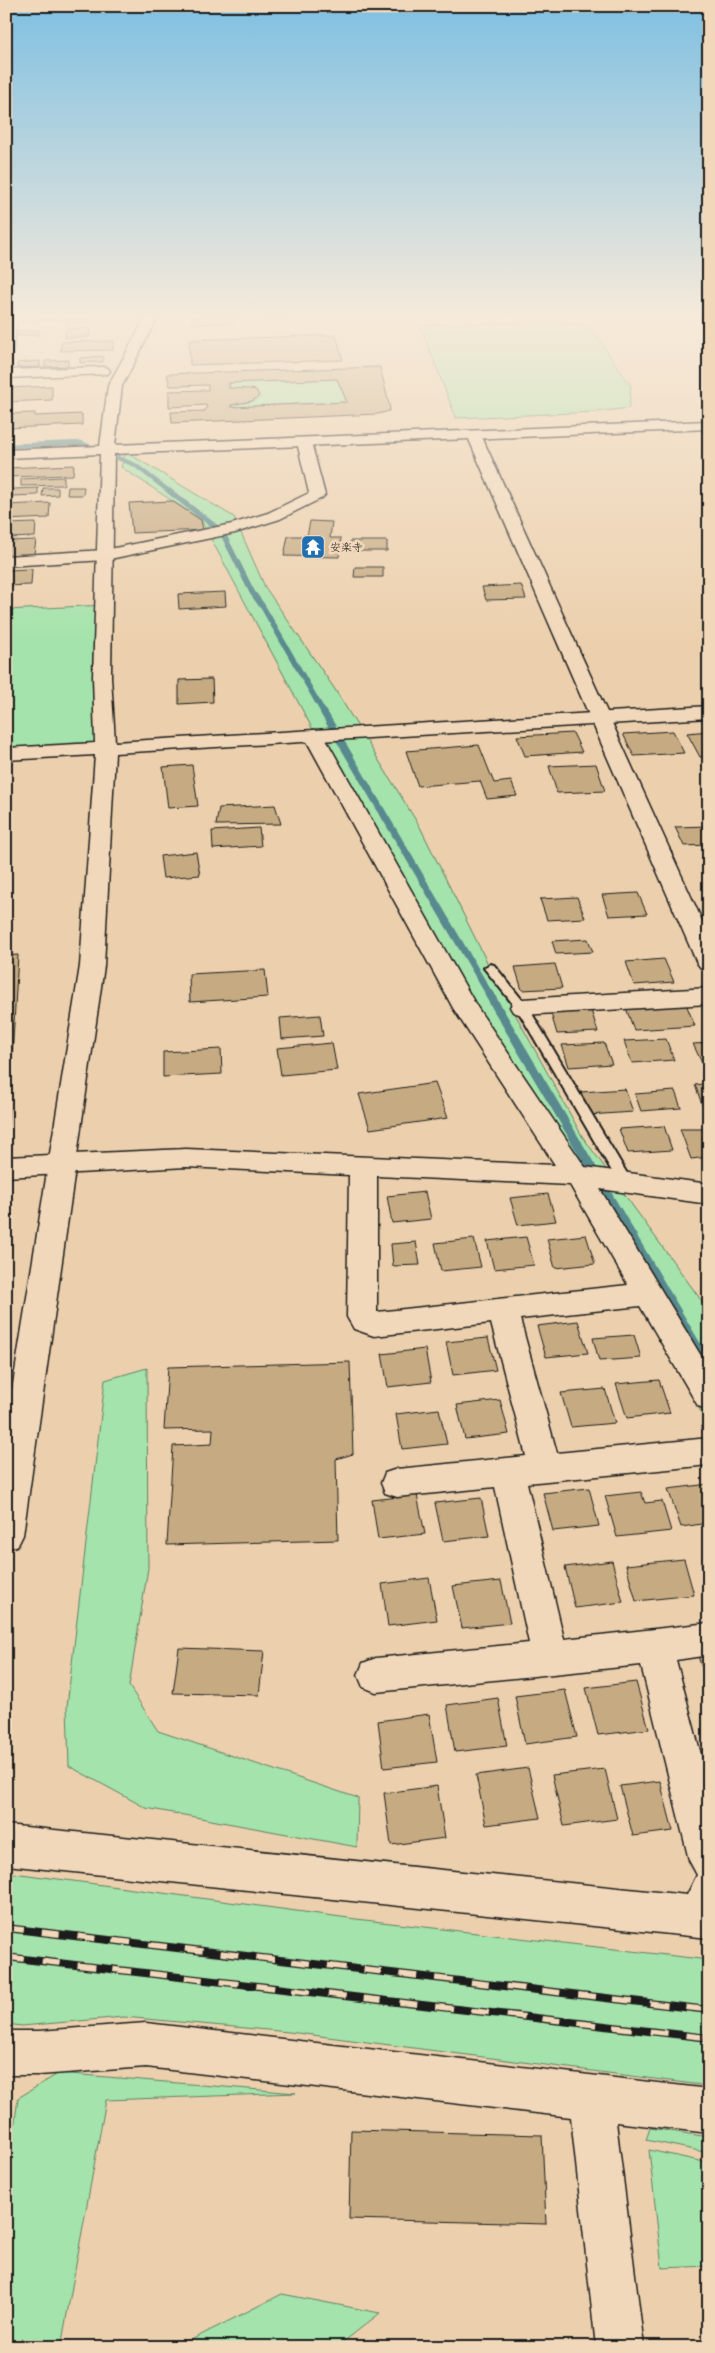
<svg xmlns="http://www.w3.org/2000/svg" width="715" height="2353" font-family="'Playpen Sans','Klee One',sans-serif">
<rect width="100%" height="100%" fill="#ecd0ad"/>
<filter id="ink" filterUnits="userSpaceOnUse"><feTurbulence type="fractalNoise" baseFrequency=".02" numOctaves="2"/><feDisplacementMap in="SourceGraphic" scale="10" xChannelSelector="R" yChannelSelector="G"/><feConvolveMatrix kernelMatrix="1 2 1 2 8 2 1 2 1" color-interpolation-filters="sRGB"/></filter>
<g filter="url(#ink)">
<path fill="#a4e3ab" stroke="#608064" d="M 559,321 L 577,323 L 590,327 L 631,386 L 629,408 L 596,412 L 456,418 L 420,325 Z
M 337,379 L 347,402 L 231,407 L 231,405 L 250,402 L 257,399 L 259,396 L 256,390 L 229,388 L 229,383 Z
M 126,452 L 234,517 L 265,587 L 334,688 L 420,827 L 490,968 L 582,1136 L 709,1311 L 709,1426 L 376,848 L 201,520 L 121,467 Z
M 104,605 L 105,748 L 6,754 L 6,610 Z
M 147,1368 L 148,1568 L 129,1686 L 158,1731 L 358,1798 L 357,1847 L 146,1808 L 69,1766 L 67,1706 L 105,1380 Z
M 6,1872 L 356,1919 L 709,1960 L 709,2086 L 289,2032 L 124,2017 L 22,2026 L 6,2024 Z
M 59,2073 L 296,2093 L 106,2100 L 61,2347 L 6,2347 L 6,2189 L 18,2098 Z
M 650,2128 L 709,2137 L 709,2153 L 646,2140 Z
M 649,2150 L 709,2163 L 709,2266 L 662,2268 Z
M 282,2294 L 380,2313 L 337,2347 L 177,2347 Z"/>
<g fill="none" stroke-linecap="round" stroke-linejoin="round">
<path stroke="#59898e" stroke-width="4.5" d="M 6,446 L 81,443 L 135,465 L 170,492"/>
<path stroke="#59898e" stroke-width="5.5" d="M 169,491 L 222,532 L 252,592 L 263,607 L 325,715"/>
<path stroke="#59898e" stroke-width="7" d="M 324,713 L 490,995"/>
<path stroke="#59898e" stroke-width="9" d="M 489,994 L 698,1348"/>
<path stroke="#59898e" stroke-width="11" d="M 697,1347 L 709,1367"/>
</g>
<path fill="#c6ab82" stroke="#1c1c1c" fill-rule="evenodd" d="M 236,315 L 236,323 L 191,324 L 192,316 Z
M 262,315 L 287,315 L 288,318 L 263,319 Z
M 299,315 L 323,315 L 324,318 L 300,318 Z
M 89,318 L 89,323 L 67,324 L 67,319 Z
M 90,328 L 89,337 L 65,338 L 66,329 Z
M 39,330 L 39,335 L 17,336 L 17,331 Z
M 336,335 L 343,360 L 190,365 L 189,340 Z
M 114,341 L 113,350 L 60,351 L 62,342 Z
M 103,356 L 103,362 L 80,363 L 80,358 Z
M 68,360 L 68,366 L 45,367 L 45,361 Z
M 40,361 L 40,367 L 17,368 L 17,363 Z
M 380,367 L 390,408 L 389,411 L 378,414 L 172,423 L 171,412 L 205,411 L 207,405 L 169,407 L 169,391 L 208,390 L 208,385 L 170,386 L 167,374 ZM 337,379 L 347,402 L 231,407 L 231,405 L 252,401 L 259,396 L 256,390 L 250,389 L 229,388 L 229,383 Z
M 52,386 L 52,400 L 7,402 L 9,388 Z
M 35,413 L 35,416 L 82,414 L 82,425 L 6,428 L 6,414 Z
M 74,465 L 73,475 L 6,477 L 6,468 Z
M 64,477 L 64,485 L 21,486 L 21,479 Z
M 68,487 L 84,487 L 83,495 L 67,495 Z
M 38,488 L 38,495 L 12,496 L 13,489 Z
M 43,488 L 58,488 L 58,495 L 42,496 Z
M 172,501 L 201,520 L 203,530 L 132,533 L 129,503 Z
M 50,503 L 49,518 L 6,520 L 6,505 Z
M 310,521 L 332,522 L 330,538 L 341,538 L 339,557 L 284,556 L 288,536 L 307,536 Z
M 36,523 L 35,537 L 8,538 L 9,529 L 6,529 L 6,524 Z
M 36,540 L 34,554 L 8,556 L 9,546 L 6,547 L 6,541 Z
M 350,541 L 387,541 L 387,551 L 350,551 Z
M 355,567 L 383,567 L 383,577 L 354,577 Z
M 32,569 L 31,585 L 6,586 L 6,570 Z
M 521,585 L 526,599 L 486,600 L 482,587 Z
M 225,592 L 226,606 L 179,609 L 178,594 Z
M 212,679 L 213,702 L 179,704 L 179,680 Z
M 673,731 L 684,753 L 634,756 L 623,734 Z
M 709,731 L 709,757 L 700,757 L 687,733 Z
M 573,733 L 582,752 L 525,756 L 517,736 Z
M 479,745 L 494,783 L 511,781 L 517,796 L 487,799 L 480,781 L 418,786 L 406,751 Z
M 596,764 L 605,791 L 557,793 L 549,766 Z
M 192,765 L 198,806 L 168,808 L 163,767 Z
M 275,805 L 281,824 L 216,825 L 219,808 Z
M 709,826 L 709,845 L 684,846 L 675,827 Z
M 259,828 L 261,846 L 213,849 L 212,831 Z
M 196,852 L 200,875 L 163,878 L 160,856 Z
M 638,893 L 647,914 L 609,916 L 602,895 Z
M 577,897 L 585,918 L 547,920 L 540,899 Z
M 588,939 L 593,952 L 556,954 L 552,941 Z
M 18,955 L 8,1126 L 6,1126 L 6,956 Z
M 664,959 L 674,982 L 634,985 L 626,962 Z
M 555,964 L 562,988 L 522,990 L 515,967 Z
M 265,970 L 268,997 L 190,1002 L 189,974 Z
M 686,1004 L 695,1026 L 634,1030 L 626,1008 Z
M 590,1007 L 598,1032 L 557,1034 L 550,1010 Z
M 320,1015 L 323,1036 L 282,1039 L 280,1018 Z
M 666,1039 L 674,1060 L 632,1063 L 624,1041 Z
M 332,1043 L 337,1070 L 281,1075 L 277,1048 Z
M 604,1043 L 612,1064 L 569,1067 L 562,1045 Z
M 709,1043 L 709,1067 L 704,1067 L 693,1044 Z
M 221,1049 L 222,1074 L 163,1077 L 163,1052 Z
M 435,1083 L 448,1118 L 370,1129 L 359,1094 Z
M 709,1083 L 709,1107 L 703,1107 L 695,1085 Z
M 625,1089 L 633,1112 L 588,1115 L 581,1092 Z
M 675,1091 L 681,1108 L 641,1111 L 635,1094 Z
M 664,1126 L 672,1150 L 628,1153 L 619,1129 Z
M 680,1129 L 709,1129 L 709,1157 L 691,1159 Z
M 425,1192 L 431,1219 L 392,1223 L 387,1196 Z
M 548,1194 L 556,1221 L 518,1225 L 510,1198 Z
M 586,1235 L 595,1264 L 555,1268 L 547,1239 Z
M 526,1237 L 534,1265 L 494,1269 L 487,1241 Z
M 474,1239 L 481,1267 L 441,1271 L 435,1243 Z
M 416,1242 L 420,1265 L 393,1266 L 391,1244 Z
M 578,1321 L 588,1353 L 546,1357 L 537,1326 Z
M 634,1335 L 641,1358 L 599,1361 L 593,1338 Z
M 488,1338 L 496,1370 L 453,1375 L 446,1342 Z
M 425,1349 L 431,1382 L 388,1387 L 382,1354 Z
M 350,1362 L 353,1454 L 336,1459 L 338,1540 L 167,1545 L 173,1446 L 212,1444 L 213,1429 L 164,1430 L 168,1367 Z
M 659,1380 L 670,1413 L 627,1418 L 616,1384 Z
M 605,1389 L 615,1423 L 571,1427 L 561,1393 Z
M 500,1400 L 509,1434 L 465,1439 L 457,1405 Z
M 439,1409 L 447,1444 L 402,1449 L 396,1414 Z
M 709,1484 L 709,1523 L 681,1527 L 668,1489 Z
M 589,1488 L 599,1526 L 553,1531 L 543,1493 Z
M 641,1492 L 645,1503 L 662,1501 L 671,1531 L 617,1537 L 605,1496 Z
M 417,1495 L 425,1534 L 378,1539 L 372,1500 Z
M 481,1498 L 489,1536 L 443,1541 L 435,1503 Z
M 684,1559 L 694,1595 L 636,1601 L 626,1565 Z
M 612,1561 L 623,1602 L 575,1608 L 565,1567 Z
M 709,1563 L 709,1587 L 701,1564 Z
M 429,1578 L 437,1620 L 388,1626 L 382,1584 Z
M 501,1581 L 510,1623 L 462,1628 L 453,1586 Z
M 179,1648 L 264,1651 L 259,1695 L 173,1693 Z
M 709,1655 L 709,1691 L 698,1656 Z
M 636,1682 L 649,1729 L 598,1735 L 586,1688 Z
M 565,1690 L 577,1737 L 525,1744 L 515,1696 Z
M 498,1698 L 507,1746 L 455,1752 L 447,1705 Z
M 429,1714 L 437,1762 L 384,1768 L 378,1721 Z
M 528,1768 L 540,1818 L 486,1825 L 476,1775 Z
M 605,1769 L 617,1819 L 564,1826 L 552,1775 Z
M 660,1781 L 673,1831 L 633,1836 L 620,1786 Z
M 437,1786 L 445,1838 L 391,1845 L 384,1793 Z
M 351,2130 L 542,2135 L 546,2224 L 349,2219 Z"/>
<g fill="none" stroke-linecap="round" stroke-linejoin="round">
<defs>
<path id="service" d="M 490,964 L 494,965 L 528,1007 L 632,1182 L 630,1185 L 620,1185 L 517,1009 L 484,968 Z"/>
<path id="minor" d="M 6,315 L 74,315 L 68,319 L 17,320 L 12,356 L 6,360 Z
M 103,367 L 108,368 L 110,371 L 108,374 L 6,378 L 6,370 Z
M 474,431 L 481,435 L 709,936 L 709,970 L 701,968 L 697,963 L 467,435 Z
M 304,438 L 311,442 L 325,495 L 322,498 L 280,519 L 235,533 L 105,560 L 6,566 L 6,556 L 105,550 L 232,524 L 268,513 L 309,493 L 297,442 Z
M 314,730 L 321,732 L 324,736 L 477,1007 L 585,1167 L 709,1184 L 709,1204 L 600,1189 L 709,1369 L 709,1410 L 698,1406 L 640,1306 L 520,1319 L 557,1453 L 709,1438 L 709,1465 L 527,1483 L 564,1639 L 709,1623 L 709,1655 L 676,1660 L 709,1785 L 709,1938 L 6,1865 L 6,1825 L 687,1895 L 697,1875 L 689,1860 L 641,1665 L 376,1692 L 363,1687 L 358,1675 L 363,1663 L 376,1658 L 529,1643 L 495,1487 L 397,1497 L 385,1493 L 381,1483 L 385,1473 L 397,1469 L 526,1456 L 491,1323 L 374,1336 L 354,1329 L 347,1317 L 349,1175 L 186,1167 L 6,1177 L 6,1157 L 186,1149 L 555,1165 L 453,1008 L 304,736 L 307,732 ZM 377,1176 L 570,1185 L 628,1285 L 377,1312 Z
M 709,988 L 709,1004 L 522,1015 L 513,1012 L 510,1007 L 513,1002 L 522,999 Z
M 146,2023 L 709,2089 L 709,2133 L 616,2122 L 644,2347 L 596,2347 L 571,2117 L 146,2067 L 39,2075 L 6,2075 L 6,2031 L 39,2031 Z"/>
<path id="tertiary" d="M 147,315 L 159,315 L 122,386 L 115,445 L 709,421 L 709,429 L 114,454 L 111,677 L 115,742 L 709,706 L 709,718 L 115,753 L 104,966 L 23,1535 L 18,1545 L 6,1550 L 6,1428 L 80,966 L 95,755 L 6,760 L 6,748 L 95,743 L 93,677 L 100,454 L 6,458 L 6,450 L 100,446 L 108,386 Z"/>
</defs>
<use href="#service" stroke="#1c1c1c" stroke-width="4"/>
<use href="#minor" stroke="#1c1c1c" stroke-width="3"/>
<use href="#tertiary" stroke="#1c1c1c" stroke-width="3"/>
<use href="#service" fill="#f2d8ba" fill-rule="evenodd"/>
<use href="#minor" fill="#f2d8ba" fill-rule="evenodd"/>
<use href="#tertiary" fill="#f2d8ba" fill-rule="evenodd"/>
<defs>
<path id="rail" d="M 6,1928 L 709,2010
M 6,1957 L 709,2038"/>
</defs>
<use href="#rail" stroke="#1c1c1c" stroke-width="8"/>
<use href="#rail" stroke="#f2d8ba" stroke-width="5.5" stroke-dasharray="18" stroke-linecap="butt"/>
</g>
</g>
<linearGradient id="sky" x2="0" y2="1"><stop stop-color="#7fc0e2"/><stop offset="0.49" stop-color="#f6eada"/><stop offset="1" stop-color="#f6eada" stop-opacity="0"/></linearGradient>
<rect width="715" height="645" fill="url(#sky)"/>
<defs>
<symbol id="temple-square" viewBox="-11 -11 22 22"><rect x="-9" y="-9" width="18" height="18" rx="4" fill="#1f6fb2" stroke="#f2d8ba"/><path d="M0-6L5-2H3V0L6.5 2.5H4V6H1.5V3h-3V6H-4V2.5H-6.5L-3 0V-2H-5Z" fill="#fff"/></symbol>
</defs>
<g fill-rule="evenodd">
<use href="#temple-square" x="299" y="533" width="28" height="28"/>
</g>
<g text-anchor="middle" stroke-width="5" stroke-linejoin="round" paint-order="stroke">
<g font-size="11" fill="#1c1c1c" stroke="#f2d8ba" text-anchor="start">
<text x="330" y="551">安楽寺</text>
</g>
</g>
<rect width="715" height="2353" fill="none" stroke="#f2d8ba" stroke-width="25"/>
<rect x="12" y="12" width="690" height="2328" fill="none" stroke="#1c1c1c" stroke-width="2" filter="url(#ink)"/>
</svg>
